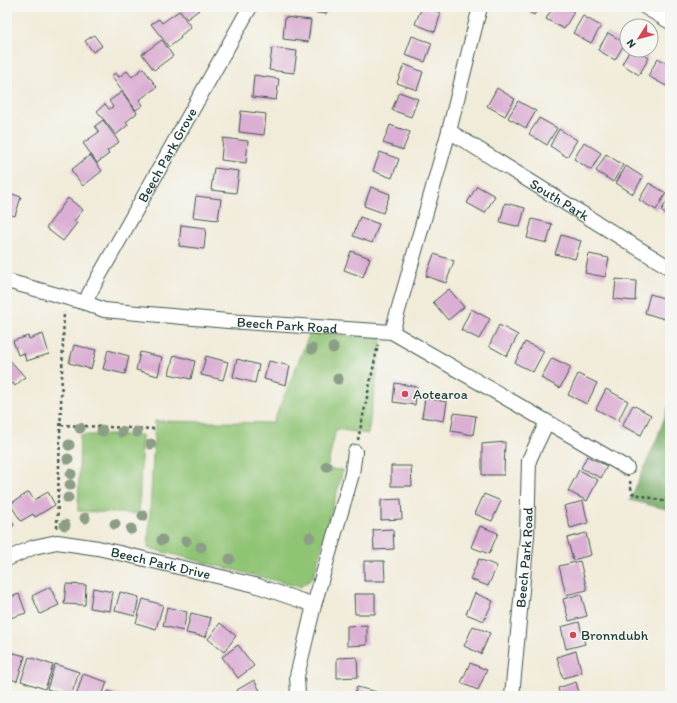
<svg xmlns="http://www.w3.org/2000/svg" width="677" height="703" font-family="Itim,sans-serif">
<rect width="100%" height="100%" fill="#f6f6f2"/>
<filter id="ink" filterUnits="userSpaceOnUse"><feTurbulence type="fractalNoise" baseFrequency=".025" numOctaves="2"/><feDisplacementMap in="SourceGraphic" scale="8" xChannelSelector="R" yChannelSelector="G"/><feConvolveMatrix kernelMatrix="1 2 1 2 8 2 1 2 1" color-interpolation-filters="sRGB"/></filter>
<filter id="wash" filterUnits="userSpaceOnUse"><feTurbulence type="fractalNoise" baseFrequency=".012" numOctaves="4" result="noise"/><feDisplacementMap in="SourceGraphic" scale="16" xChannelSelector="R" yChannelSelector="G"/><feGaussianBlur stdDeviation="0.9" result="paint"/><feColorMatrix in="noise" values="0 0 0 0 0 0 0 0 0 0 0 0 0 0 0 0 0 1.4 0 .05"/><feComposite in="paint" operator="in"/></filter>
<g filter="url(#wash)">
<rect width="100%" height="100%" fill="#f1ebd9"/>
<path fill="#90c475" stroke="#588054" d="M 310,333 L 382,338 L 368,434 L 336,429 L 327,469 L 343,470 L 313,578 L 300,587 L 148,548 L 155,421 L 273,423 Z
M 80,435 L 142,435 L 139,514 L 78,511 Z"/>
<path fill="#74aa66" stroke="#4a744d" d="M 670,403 L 670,510 L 630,500 L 656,441 Z"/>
<g id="blocks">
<path fill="#dbafd3" d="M 178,7 L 197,7 L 199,10 L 187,19 Z
M 301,7 L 327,7 L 326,14 L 301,11 Z
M 422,7 L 441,13 L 435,32 L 415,24 Z
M 520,7 L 539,7 L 534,15 Z
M 553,7 L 565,7 L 574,12 L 564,29 L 546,19 Z
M 179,11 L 191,27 L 180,36 L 181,38 L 169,47 L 151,24 L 159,19 L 162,23 Z
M 583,16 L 601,26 L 591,43 L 573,33 Z
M 285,17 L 311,20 L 308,42 L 283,39 Z
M 608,33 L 625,43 L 615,60 L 598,50 Z
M 94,35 L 102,46 L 93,52 L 85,41 Z
M 412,36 L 432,43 L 425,62 L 405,55 Z
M 162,40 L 173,56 L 154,70 L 142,54 Z
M 272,48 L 297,51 L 294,73 L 269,70 Z
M 630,50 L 636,50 L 649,58 L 639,75 L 622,64 Z
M 658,58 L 670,66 L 670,79 L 666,86 L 648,76 Z
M 404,64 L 423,72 L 417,90 L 397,83 Z
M 143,68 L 157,87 L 139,100 L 143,105 L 136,110 L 111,76 L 116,73 L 119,77 L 127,71 L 132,77 Z
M 254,75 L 279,79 L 276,100 L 252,97 Z
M 497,88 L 515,99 L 505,116 L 487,106 Z
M 122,92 L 137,113 L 126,122 L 128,125 L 116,135 L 97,111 L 105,104 L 109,109 L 113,107 L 109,101 Z
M 399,92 L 418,99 L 411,117 L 392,110 Z
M 518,101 L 536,111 L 526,128 L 508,118 Z
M 241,111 L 266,114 L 264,135 L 239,132 Z
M 539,118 L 557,128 L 547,145 L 529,134 Z
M 103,120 L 119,142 L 107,151 L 109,154 L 97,163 L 83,143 L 99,132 L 95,126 Z
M 390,125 L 410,132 L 403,150 L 383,143 Z
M 559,129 L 577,140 L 567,157 L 550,146 Z
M 223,138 L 248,141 L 246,163 L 221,160 Z
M 584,142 L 601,153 L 591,170 L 574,159 Z
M 380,152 L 399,159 L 392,178 L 373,171 Z
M 606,154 L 623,165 L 613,182 L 596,171 Z
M 90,155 L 102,171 L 83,186 L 71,170 Z
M 626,166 L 643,177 L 633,194 L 616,183 Z
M 214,168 L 239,171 L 236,193 L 211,190 Z
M 649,183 L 666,193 L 656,210 L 639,200 Z
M 477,186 L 495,196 L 485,213 L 467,203 Z
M 371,187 L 390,194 L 383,213 L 364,206 Z
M 7,192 L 21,197 L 15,216 L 7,213 Z
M 196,196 L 221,199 L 218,220 L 193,217 Z
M 670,196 L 670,217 L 661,211 Z
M 68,198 L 83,210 L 74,221 L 77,223 L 63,241 L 46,228 Z
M 505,203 L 525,208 L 520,227 L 500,222 Z
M 360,217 L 379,224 L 372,243 L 353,236 Z
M 532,219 L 552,224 L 547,243 L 527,238 Z
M 181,225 L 206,228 L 204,249 L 179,246 Z
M 561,235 L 581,241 L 575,259 L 555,254 Z
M 351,251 L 370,258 L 363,277 L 344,270 Z
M 434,254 L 454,261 L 446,283 L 426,276 Z
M 589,254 L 609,258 L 605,277 L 585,273 Z
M 616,279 L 636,281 L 635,301 L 614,299 Z
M 449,289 L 464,307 L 448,320 L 433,302 Z
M 650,294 L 670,300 L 664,319 L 645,313 Z
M 471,309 L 490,319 L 479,339 L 461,330 Z
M 499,325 L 518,335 L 507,356 L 489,346 Z
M 43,334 L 49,354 L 26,361 L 24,353 L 18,355 L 13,341 L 28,336 L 29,339 Z
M 525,342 L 544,351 L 533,372 L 515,363 Z
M 74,345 L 96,350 L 91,369 L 69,363 Z
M 108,350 L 129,356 L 125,374 L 103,369 Z
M 140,352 L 162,357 L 158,376 L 136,370 Z
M 174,355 L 195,361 L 191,379 L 169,374 Z
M 206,356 L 228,362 L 223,380 L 201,375 Z
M 7,357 L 25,377 L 15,386 L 13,383 L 7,389 Z
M 552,358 L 571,367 L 560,388 L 541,378 Z
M 237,359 L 259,365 L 255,383 L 233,377 Z
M 269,361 L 290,366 L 286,385 L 264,379 Z
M 578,374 L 597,383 L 587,404 L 568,395 Z
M 395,383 L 417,387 L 415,405 L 393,402 Z
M 606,389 L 628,401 L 618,421 L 596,409 Z
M 425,398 L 447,402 L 444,421 L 422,417 Z
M 633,405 L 651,415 L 641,435 L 622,426 Z
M 454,413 L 476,416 L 473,435 L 451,431 Z
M 505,442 L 504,475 L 482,475 L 482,444 Z
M 587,456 L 607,466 L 601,478 L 581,468 Z
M 391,466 L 411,466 L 412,486 L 391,486 Z
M 579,470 L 598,480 L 587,501 L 568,491 Z
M 29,492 L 34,500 L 48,492 L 55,505 L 35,517 L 33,514 L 21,521 L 10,504 Z
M 484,494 L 501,501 L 492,521 L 475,514 Z
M 401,499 L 402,519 L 381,520 L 381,500 Z
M 583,501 L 588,523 L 570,528 L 564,506 Z
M 7,513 L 14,525 L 7,529 Z
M 480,526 L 498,533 L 489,554 L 471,547 Z
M 393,529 L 394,549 L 374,550 L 373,530 Z
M 586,533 L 591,555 L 573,560 L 567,538 Z
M 479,559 L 497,566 L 488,586 L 470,579 Z
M 364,561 L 384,561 L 385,581 L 364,581 Z
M 580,561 L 587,590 L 566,595 L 559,566 Z
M 66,584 L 86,585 L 85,605 L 64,604 Z
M 50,587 L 59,605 L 40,614 L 32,596 Z
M 93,588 L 113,592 L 110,611 L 90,608 Z
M 120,592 L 139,597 L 135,616 L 115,611 Z
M 475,593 L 493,601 L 484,621 L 466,614 Z
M 19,594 L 26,613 L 7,619 L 7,598 Z
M 354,594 L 375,594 L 375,614 L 355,614 Z
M 581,594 L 587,616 L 569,621 L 563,599 Z
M 143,599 L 163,605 L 156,629 L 136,623 Z
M 167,607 L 187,612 L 183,631 L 163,626 Z
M 191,613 L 211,618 L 206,637 L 186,633 Z
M 579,622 L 585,644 L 566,649 L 561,627 Z
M 220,623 L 236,636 L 224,652 L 208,639 Z
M 367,625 L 367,645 L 347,646 L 347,626 Z
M 473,626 L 490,633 L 481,654 L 464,646 Z
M 238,645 L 254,666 L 238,678 L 222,657 Z
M 7,651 L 25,656 L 17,681 L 7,678 Z
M 576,651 L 582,673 L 563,678 L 557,657 Z
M 29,657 L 53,665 L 45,689 L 21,681 Z
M 357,657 L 358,677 L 337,678 L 337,658 Z
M 470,663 L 487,670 L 478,690 L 461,683 Z
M 55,664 L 79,672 L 71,696 L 47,689 Z
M 83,674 L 107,682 L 102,696 L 76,696 Z
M 254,680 L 263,696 L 240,696 L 237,690 Z
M 576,682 L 580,696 L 560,696 L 558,688 Z
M 357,687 L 377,692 L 376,696 L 354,696 Z
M 108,691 L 123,696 L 106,696 Z"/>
</g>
</g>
<g filter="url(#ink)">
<use href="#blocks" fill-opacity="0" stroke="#3e574d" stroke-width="1"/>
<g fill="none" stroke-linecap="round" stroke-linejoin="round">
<defs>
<g id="minor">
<path d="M 645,7 L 670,22"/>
<path id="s1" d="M 449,131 L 670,268"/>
<path id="s2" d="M 7,281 L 86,303 L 104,310 L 228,321 L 392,332 L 627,468"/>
<path id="s3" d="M 86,303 L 89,294 L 250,7"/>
<path d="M 392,332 L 449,131 L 480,7"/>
<path id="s4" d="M 7,559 L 34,547 L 57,542 L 98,548 L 255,585 L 314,605"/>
<path d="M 298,696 L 297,676 L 314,605 L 352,474 L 355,452"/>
<path id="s5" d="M 512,696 L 527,536 L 529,460 L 547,422"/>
</g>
</defs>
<use href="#minor" stroke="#3e574d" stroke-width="16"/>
<path stroke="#3e574d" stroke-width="2.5" stroke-dasharray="3 3" stroke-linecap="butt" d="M 61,425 L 155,429
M 358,440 L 378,345
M 630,481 L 632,493 L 670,503
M 57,528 L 64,312"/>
<use href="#minor" stroke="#fff" stroke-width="14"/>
</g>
<g fill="#8d9e87">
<circle cx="333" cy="348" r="5.5"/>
<circle cx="312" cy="349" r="5.5"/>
<circle cx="338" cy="379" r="5.5"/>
<circle cx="80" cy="428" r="5.5"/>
<circle cx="102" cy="431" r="5.5"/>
<circle cx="122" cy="432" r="5.5"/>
<circle cx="137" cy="432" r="5.5"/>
<circle cx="151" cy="444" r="5.5"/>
<circle cx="69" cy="445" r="5.5"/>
<circle cx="68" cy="459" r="5.5"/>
<circle cx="327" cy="466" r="5.5"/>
<circle cx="71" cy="474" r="5.5"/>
<circle cx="70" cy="485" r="5.5"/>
<circle cx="68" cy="498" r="5.5"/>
<circle cx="143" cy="516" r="5.5"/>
<circle cx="85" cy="518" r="5.5"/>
<circle cx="115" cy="524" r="5.5"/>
<circle cx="65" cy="525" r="5.5"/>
<circle cx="131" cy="529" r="5.5"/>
<circle cx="310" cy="537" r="5.5"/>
<circle cx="162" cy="540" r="5.5"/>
<circle cx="186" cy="541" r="5.5"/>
<circle cx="201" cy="547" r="5.5"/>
<circle cx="230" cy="559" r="5.5"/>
</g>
</g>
<g fill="#d1495b" stroke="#f6f6f2" stroke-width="1.5">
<circle cx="405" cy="394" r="4"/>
<circle cx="573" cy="635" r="4"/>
</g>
<g text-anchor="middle" stroke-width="3" stroke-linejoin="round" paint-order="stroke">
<g font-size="14" fill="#1f3d34" stroke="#f6f6f2">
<text dy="5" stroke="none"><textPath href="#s3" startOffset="169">Beech Park Grove</textPath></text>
<text dy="5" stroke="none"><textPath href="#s1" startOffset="130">South Park</textPath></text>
<text dy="5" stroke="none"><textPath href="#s2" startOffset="285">Beech Park Road</textPath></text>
<text dy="5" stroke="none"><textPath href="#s5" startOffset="139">Beech Park Road</textPath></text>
<text dy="5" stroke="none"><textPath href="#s4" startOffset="159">Beech Park Drive</textPath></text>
</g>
<g font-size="14" fill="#1f3d34" stroke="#f6f6f2" text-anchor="start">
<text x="413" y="399">Aotearoa</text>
<text x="581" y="640">Bronndubh</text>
</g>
</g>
<rect width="677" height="703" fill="none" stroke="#f6f6f2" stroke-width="24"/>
<g transform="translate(639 38) rotate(234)"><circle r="19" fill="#f6f6f2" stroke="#a0aca6"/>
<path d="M0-3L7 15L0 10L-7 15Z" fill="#d1495b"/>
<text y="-6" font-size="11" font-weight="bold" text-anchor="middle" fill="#1f3d34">N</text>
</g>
</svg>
